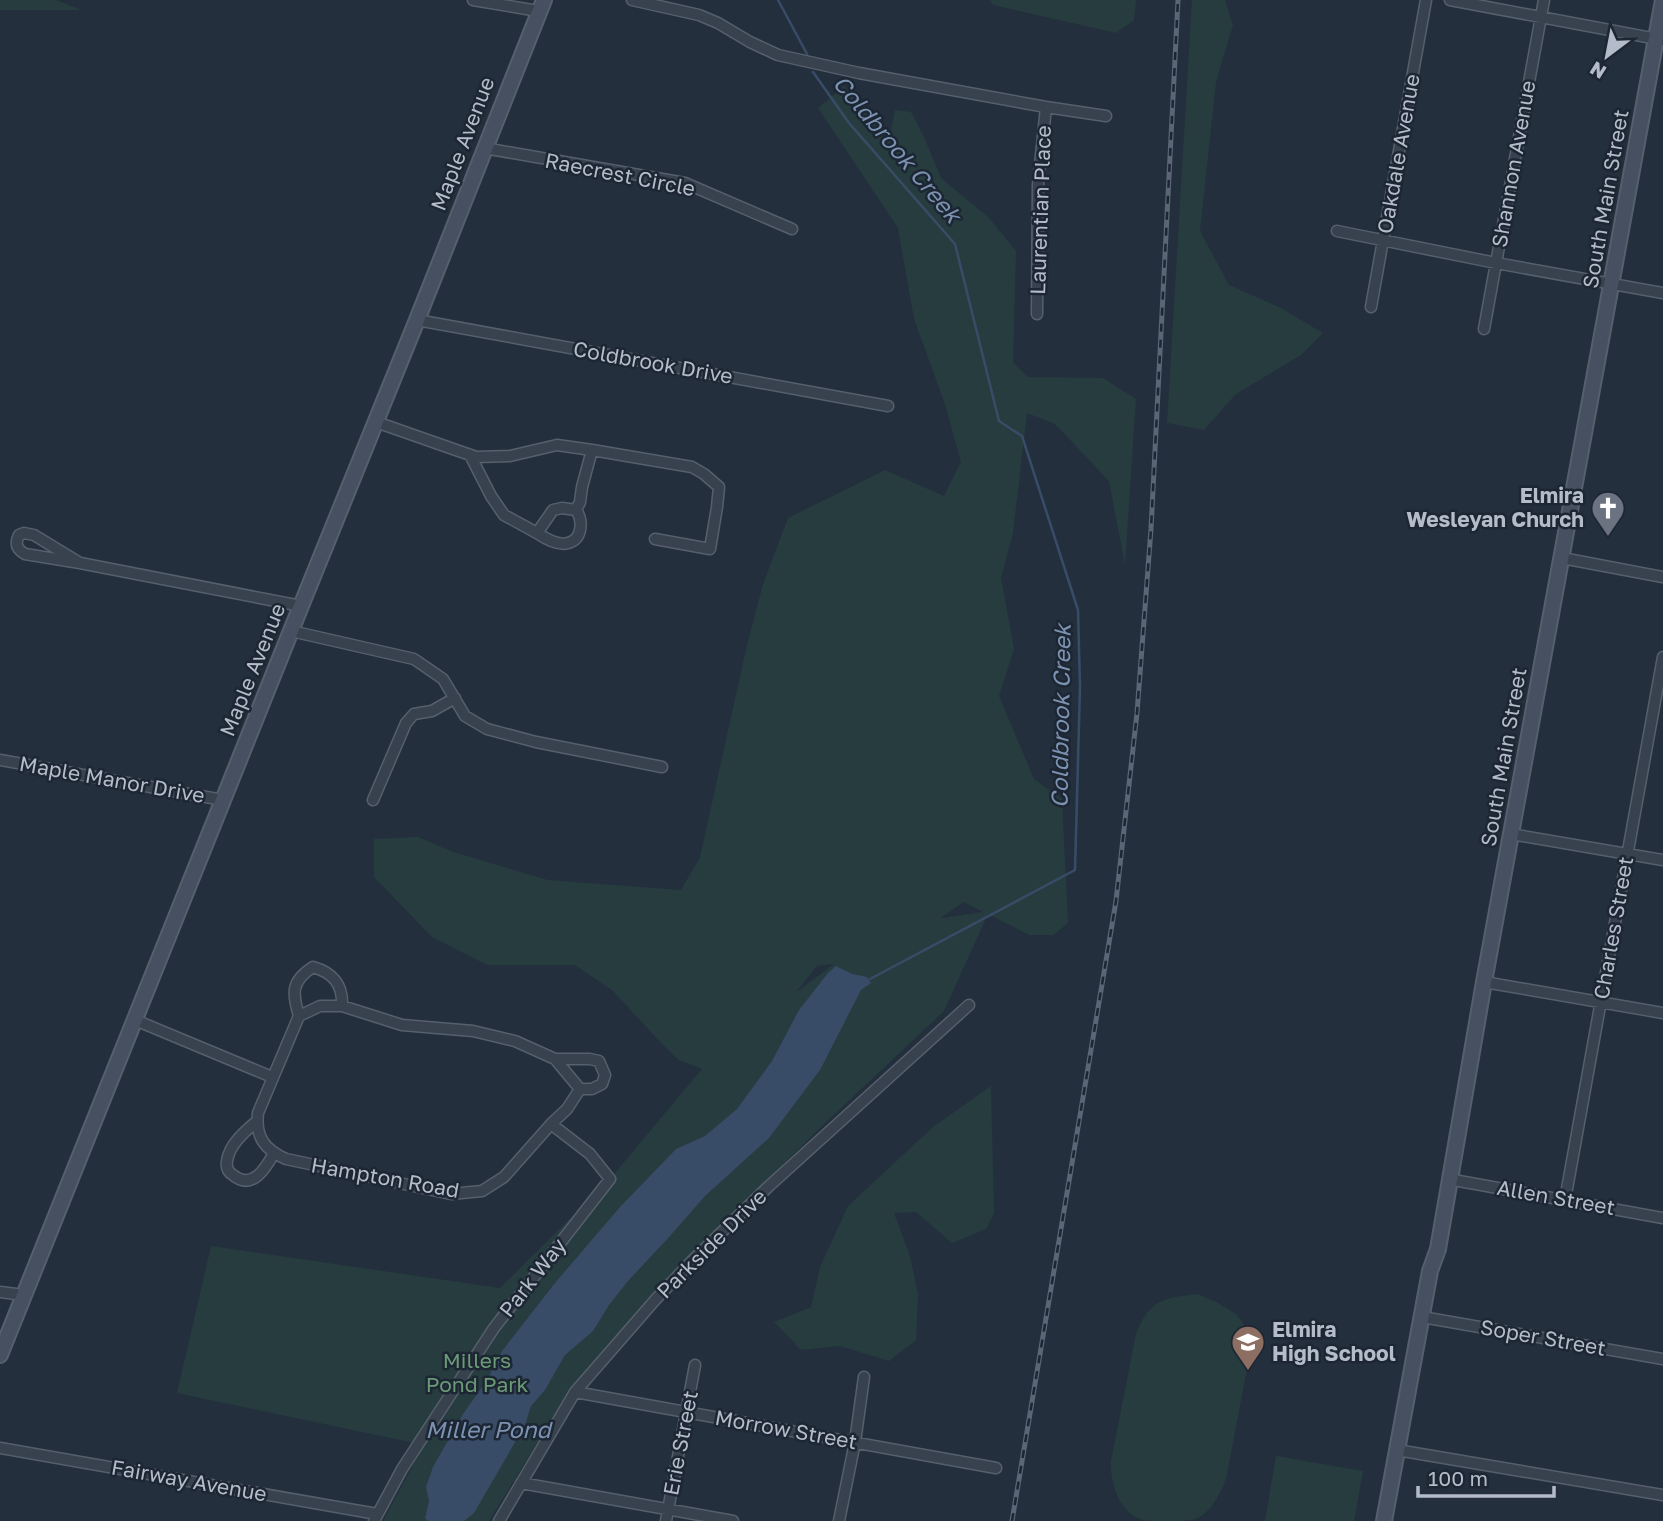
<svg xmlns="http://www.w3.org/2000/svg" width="1663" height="1521" font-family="'Golos Text',sans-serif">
<rect width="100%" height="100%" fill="#242f3e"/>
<path fill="#263c3f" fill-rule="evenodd" d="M 0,0 L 56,0 L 81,10 L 0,10 Z
M 990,0 L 1136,0 L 1134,20 L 1116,33 L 993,5 Z
M 1192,0 L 1225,0 L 1233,25 L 1216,82 L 1200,231 L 1229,285 L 1279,307 L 1323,333 L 1301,355 L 1236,394 L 1204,430 L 1167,423 Z
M 844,86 L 889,141 L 895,110 L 911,112 L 924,137 L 941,178 L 988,217 L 1016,251 L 1013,362 L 1028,377 L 1103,378 L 1136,399 L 1125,565 L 1109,481 L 1055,424 L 1027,413 L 1013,533 L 1001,578 L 1014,649 L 999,696 L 1034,779 L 1062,799 L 1068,923 L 1053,935 L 1030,935 L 988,914 L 944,1011 L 821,1127 L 692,1255 L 570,1390 L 489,1521 L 383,1521 L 424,1445 L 177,1393 L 211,1246 L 500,1288 L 610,1179 L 702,1069 L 679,1060 L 662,1044 L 613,991 L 575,965 L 487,965 L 432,937 L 374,877 L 374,839 L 418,837 L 453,852 L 548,880 L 681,890 L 700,857 L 747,645 L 763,584 L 788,518 L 885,470 L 944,496 L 961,462 L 945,404 L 914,319 L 898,228 L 818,108 ZM 964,902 L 983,912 L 942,918 L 942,917 ZM 834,964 L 798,991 L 797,991 L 817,966 Z
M 991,1086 L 994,1213 L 986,1229 L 952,1243 L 916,1212 L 894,1213 L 910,1256 L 918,1294 L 916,1340 L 889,1361 L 840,1346 L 801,1350 L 774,1322 L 811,1307 L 820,1267 L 848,1206 L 933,1127 Z
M 1198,1294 L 1218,1303 L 1236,1314 L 1245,1326 L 1251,1348 L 1226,1479 C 1220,1495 1210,1515 1192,1520 C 1184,1521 1173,1521 1164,1521 C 1158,1521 1149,1521 1143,1520 C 1119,1513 1110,1483 1111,1461 L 1136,1334 C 1150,1299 1163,1298 1198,1294 Z
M 1276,1456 L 1363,1471 L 1354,1521 L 1265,1521 Z"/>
<path fill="#394c67" d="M 836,966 L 852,974 L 867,977 L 871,983 L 861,990 L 820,1070 L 769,1138 L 705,1196 L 670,1236 L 628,1281 L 609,1305 L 593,1331 L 565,1355 L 545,1390 L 531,1406 L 525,1425 L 474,1513 L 464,1521 L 428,1521 L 425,1518 L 429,1501 L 426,1487 L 433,1467 L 463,1414 L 487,1380 L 502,1351 L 555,1283 L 620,1207 L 676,1149 L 705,1136 L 737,1109 L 772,1061 L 799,1010 L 828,973 Z"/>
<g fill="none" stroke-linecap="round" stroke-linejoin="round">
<path stroke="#394c67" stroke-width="2.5" d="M 778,0 L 807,54
M 813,72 L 849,123 L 955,244 L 999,421 L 1022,436 L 1078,610 L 1080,687 L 1075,870 L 870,979"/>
<defs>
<path id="street" d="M 473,0 L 538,11
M 632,0 L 699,15 L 718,23 L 750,42 L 778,55 L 859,73 L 1046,107 L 1106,116
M 1450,0 L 1663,40
M 484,148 L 685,183 L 792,229
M 1337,231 L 1496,263 L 1663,293
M 1371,307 L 1426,0
M 1037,314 L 1038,185 L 1046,107
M 417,320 L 888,406
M 1484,329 L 1544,0
M 376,422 L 476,457 L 510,456 L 557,445 L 592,450 L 582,487 L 580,502 L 576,510 L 562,508 L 553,510 L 537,533 L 504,515 L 491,496 L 470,455
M 592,450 L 692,467 L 704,474 L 719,487 L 717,507 L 710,549 L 655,539
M 537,533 C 546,539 558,546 568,543 C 583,539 583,520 576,510
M 1562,558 L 1663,577
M 80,563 L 25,554 C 16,549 15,543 19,535 L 24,533 L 34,535 L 80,563 L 301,606
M 291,631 L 414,659 L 443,679 L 465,716 L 487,729 L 536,742 L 662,767
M 0,760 L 223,800
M 373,800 L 406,723 L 414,714 L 432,711 L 455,698
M 1511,834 L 1663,860
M 1484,982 L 1663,1013
M 320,1006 L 342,1006 L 402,1025 L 473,1031 L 515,1041 L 555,1059 L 580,1089 L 567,1109 L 551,1124 L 504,1177 L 482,1191 L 451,1194 L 286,1159 C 265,1150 255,1137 258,1113 L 299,1016 Z
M 299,1016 C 292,993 291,981 313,967 C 334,973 343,985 342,1006
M 135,1020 L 272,1077
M 555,1059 L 590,1059 L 599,1061 L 605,1075 L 602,1084 L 592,1089 L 580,1089
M 257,1121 C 245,1131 229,1145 227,1161 C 226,1167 228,1172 233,1175 C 252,1191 266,1168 274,1153
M 1448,1179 L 1663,1218
M 1565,1200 L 1663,657
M 0,1292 L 24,1295
M 1422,1317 L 1663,1359
M 575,1392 L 996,1468
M 0,1448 L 377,1514
M 1397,1450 L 1663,1495
M 521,1483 L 733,1521
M 374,1521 L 402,1469 L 494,1328 L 610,1179 L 590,1154 L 551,1124
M 499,1521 L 575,1392 L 656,1299 L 692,1261 L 768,1187 L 969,1005
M 666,1521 L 695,1365
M 839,1521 L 855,1442 L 864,1377"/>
<path id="secondary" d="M 0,1355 L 301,606 L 417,320 L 544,0
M 1384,1521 L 1430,1271 L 1438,1249 L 1484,982 L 1663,0"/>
</defs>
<use href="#street" stroke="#565f6c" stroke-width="13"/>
<use href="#secondary" stroke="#565f6c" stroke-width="18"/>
<use href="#street" stroke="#38414e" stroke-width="10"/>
<use href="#secondary" stroke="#465061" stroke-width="14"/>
<defs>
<path id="rail" d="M 1012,1521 L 1116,901 L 1137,713 L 1151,529 L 1178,0"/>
</defs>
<use href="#rail" stroke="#5a6575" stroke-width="5"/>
<use href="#rail" stroke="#1d2633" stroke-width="2.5" stroke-dasharray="8" stroke-linecap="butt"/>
</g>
<defs>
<symbol id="church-pin" viewBox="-11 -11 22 30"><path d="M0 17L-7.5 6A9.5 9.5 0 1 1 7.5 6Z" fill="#6b7280" stroke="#1d2633"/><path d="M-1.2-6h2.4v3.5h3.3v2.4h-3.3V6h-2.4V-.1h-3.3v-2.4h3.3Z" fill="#fff"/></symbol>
<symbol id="school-pin" viewBox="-11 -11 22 30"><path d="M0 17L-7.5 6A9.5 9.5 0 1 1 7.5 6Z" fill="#8d6e63" stroke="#1d2633"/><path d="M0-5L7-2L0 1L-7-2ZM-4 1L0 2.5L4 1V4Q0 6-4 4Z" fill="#fff"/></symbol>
</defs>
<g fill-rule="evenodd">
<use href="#church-pin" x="1589" y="489" width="38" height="52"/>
<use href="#school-pin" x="1229" y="1323" width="38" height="52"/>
</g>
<g text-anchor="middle" stroke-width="5" stroke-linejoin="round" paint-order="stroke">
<g font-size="21" fill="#b4bcc9" stroke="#1d2633">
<text transform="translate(463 144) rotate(-69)" y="7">Maple Avenue</text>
<text transform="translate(1399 154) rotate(-80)" y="7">Oakdale Avenue</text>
<text transform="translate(1514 164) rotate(-80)" y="7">Shannon Avenue</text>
<text transform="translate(620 175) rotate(11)" y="7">Raecrest Circle</text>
<text transform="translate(1606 199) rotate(-80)" y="7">South Main Street</text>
<text transform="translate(1041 210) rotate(-88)" y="7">Laurentian Place</text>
<text transform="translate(653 363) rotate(10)" y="7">Coldbrook Drive</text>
<text transform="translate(253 670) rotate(-68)" y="7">Maple Avenue</text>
<text transform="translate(1504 757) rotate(-80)" y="7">South Main Street</text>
<text transform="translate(112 780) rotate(10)" y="7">Maple Manor Drive</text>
<text transform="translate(1614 928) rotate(-80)" y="7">Charles Street</text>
<text transform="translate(385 1178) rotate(10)" y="7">Hampton Road</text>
<text transform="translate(1556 1198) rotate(10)" y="7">Allen Street</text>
<text transform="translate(712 1244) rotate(-45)" y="7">Parkside Drive</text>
<text transform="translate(533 1278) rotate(-52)" y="7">Park Way</text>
<text transform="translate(1543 1338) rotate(10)" y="7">Soper Street</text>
<text transform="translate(786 1430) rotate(10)" y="7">Morrow Street</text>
<text transform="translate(681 1443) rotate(-79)" y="7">Erie Street</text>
<text transform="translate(189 1481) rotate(10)" y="7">Fairway Avenue</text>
</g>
<g font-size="21" font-weight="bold" fill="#b4bcc9" stroke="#1d2633" text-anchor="end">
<text x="1584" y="503">Elmira<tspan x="1584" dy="24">Wesleyan Church</tspan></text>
<text x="1272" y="1337" text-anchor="start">Elmira<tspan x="1272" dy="24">High School</tspan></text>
</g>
<g font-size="21" fill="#6b9a76" stroke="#1d2633">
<text x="477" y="1368">Millers<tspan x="477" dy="24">Pond Park</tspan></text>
</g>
<g font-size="23" font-style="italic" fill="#7c92b1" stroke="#1d2633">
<text transform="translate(897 149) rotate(50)" y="8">Coldbrook Creek</text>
<text transform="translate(1061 716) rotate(-89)" y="8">Coldbrook Creek</text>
<text x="488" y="1438">Miller Pond</text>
</g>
</g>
<g transform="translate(1607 56) rotate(212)" stroke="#1d2633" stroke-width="5" paint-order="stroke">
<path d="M0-5L12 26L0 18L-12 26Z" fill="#b4bcc9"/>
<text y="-10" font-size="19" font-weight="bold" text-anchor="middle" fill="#b4bcc9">N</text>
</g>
<path d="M1418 1486v10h136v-10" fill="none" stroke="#b4bcc9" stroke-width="3.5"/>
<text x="1428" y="1486" font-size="21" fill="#b4bcc9" stroke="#1d2633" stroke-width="5" paint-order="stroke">100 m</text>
</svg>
